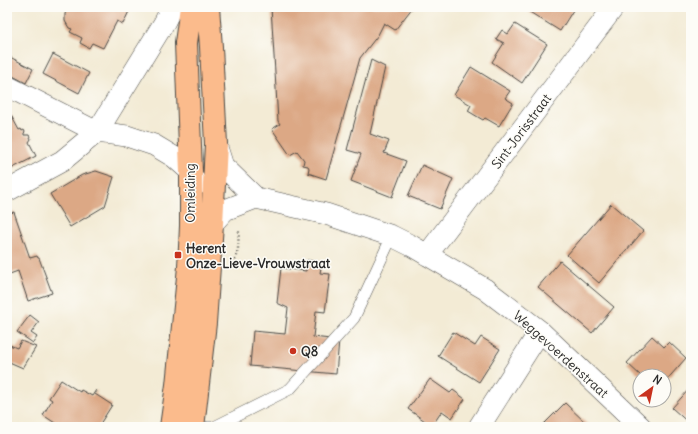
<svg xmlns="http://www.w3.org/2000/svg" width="698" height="434" font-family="Delius,sans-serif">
<rect width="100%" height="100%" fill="#fdfcf7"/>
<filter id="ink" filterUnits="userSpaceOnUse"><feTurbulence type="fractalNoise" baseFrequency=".025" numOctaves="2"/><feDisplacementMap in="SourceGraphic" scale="8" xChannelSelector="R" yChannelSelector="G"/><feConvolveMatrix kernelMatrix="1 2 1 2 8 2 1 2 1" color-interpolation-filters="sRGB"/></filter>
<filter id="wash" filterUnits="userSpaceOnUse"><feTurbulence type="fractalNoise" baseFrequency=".012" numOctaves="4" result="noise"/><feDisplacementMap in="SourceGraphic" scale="16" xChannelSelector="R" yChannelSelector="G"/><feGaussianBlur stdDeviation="0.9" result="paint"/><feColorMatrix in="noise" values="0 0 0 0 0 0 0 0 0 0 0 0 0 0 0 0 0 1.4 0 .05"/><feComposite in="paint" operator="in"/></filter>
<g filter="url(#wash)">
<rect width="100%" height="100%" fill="#f3ebd5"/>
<g id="blocks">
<path fill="#dca885" d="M 68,7 L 131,7 L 123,24 L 117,21 L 103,48 L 92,43 L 89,48 L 80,43 L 82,38 L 70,32 L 72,29 L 69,28 L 65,21 L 65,14 Z
M 271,7 L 413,7 L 395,30 L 384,23 L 378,35 L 360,58 L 326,179 L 308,173 L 309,168 L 308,166 L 303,165 L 304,160 L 297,151 L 290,155 L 272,129 L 280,124 L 278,121 Z
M 530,7 L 575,7 L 560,31 L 528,11 Z
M 515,24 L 547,44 L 522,83 L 492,62 L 504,43 L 496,39 L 502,30 L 508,34 Z
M 53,54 L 89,73 L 79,93 L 43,74 Z
M 8,56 L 33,69 L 26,83 L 7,73 Z
M 371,60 L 385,67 L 370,134 L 389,141 L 384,153 L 406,161 L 392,197 L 351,181 L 361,154 L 347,150 Z
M 471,67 L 510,91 L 505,98 L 513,103 L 499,126 L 485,118 L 483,120 L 468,111 L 471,105 L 454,95 Z
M 7,100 L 10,106 L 7,108 L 19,130 L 21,129 L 22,131 L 24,130 L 25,132 L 24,133 L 24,135 L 29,135 L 31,139 L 29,142 L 36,156 L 7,171 Z
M 422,165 L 453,179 L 440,209 L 408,196 Z
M 96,171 L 114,177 L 105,206 L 70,227 L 50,194 L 82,175 Z
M 611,204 L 643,231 L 599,283 L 567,255 Z
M 14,212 L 30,258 L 37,256 L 38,258 L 39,258 L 52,293 L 28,301 L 18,271 L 7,275 L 7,214 Z
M 307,260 L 322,262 L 320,273 L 330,274 L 325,312 L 316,311 L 313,337 L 339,340 L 336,374 L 250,366 L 253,331 L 285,334 L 288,308 L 277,303 L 281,268 L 306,271 Z
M 560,261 L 614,307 L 592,333 L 538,287 Z
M 30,315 L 39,322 L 31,333 L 37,337 L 33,343 L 17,332 Z
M 453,332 L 475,346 L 481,337 L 500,349 L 479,382 L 438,356 Z
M 652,336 L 664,347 L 669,342 L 686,358 L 664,383 L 664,376 L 641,376 L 627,363 Z
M 21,341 L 36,347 L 23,368 L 7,361 L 7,344 L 17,348 Z
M 430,379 L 450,393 L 453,390 L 465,399 L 452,418 L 442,411 L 432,426 L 408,409 Z
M 61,380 L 80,392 L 81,390 L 92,396 L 96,390 L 97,391 L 95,394 L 112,405 L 98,427 L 52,427 L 55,423 L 43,415 L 52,400 L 49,398 Z
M 691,387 L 691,425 L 672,408 Z
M 565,403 L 588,425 L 586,427 L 541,427 Z"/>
</g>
</g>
<g filter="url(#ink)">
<use href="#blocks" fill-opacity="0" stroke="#494844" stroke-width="1"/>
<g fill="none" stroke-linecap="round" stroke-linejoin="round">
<defs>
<path id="lane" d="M 208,427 L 214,427 L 290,389 L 354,318 L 392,236"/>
<path id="street" d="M 7,86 L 97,132 L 127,136 L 154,145 L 174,157 L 191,172 L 196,185
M 216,144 L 223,166 L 256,198 L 326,214 L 392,236 L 412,246 L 485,289 L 540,331 L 641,427
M 7,191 L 62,161 L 97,132 L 164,23 L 172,7
M 208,214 L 212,224 L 225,210 L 256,198
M 427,255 L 614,7
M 479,427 L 540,331"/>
<path id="primary" d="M 171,427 L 177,385 L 189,267 L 191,226 L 191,172 L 186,43 L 191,7
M 193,427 L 205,323 L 212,224 L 216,144 L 211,47 L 208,7"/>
</defs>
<use href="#lane" stroke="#494844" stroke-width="12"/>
<use href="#street" stroke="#494844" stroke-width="22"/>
<use href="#primary" stroke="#494844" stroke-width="24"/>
<path stroke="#494844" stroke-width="2.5" stroke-dasharray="1 3" stroke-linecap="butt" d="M 234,264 L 238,249 L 239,229"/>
<use href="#lane" stroke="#fff" stroke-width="11"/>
<use href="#street" stroke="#fff" stroke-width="21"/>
<use href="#primary" stroke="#fbbb8c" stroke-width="22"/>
</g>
</g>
<g fill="#c8321e" stroke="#fdfcf7" stroke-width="1.5">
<rect x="174" y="251" width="8" height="8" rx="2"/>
<circle cx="293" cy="351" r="4"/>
</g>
<g text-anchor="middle" stroke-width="3" stroke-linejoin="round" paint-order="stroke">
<g font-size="13" fill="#2b2b2b" stroke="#fdfcf7">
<text transform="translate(521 131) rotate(-53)" y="5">Sint-Jorisstraat</text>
<text transform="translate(190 193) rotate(-90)" y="5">Omleiding</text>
<text transform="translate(561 354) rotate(42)" y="5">Weggevoerdenstraat</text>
</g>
<g font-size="13" font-weight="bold" fill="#2b2b2b" stroke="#fdfcf7" text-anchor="start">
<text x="186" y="253">Herent<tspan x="186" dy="15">Onze-Lieve-Vrouwstraat</tspan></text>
<text x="301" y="356">Q8</text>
</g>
</g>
<rect width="698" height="434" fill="none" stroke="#fdfcf7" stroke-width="24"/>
<g transform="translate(652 388) rotate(33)"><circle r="19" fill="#fdfcf7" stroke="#a9a8a5"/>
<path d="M0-3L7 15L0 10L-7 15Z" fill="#c8321e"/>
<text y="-6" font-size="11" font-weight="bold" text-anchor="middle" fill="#2b2b2b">N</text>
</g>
</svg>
